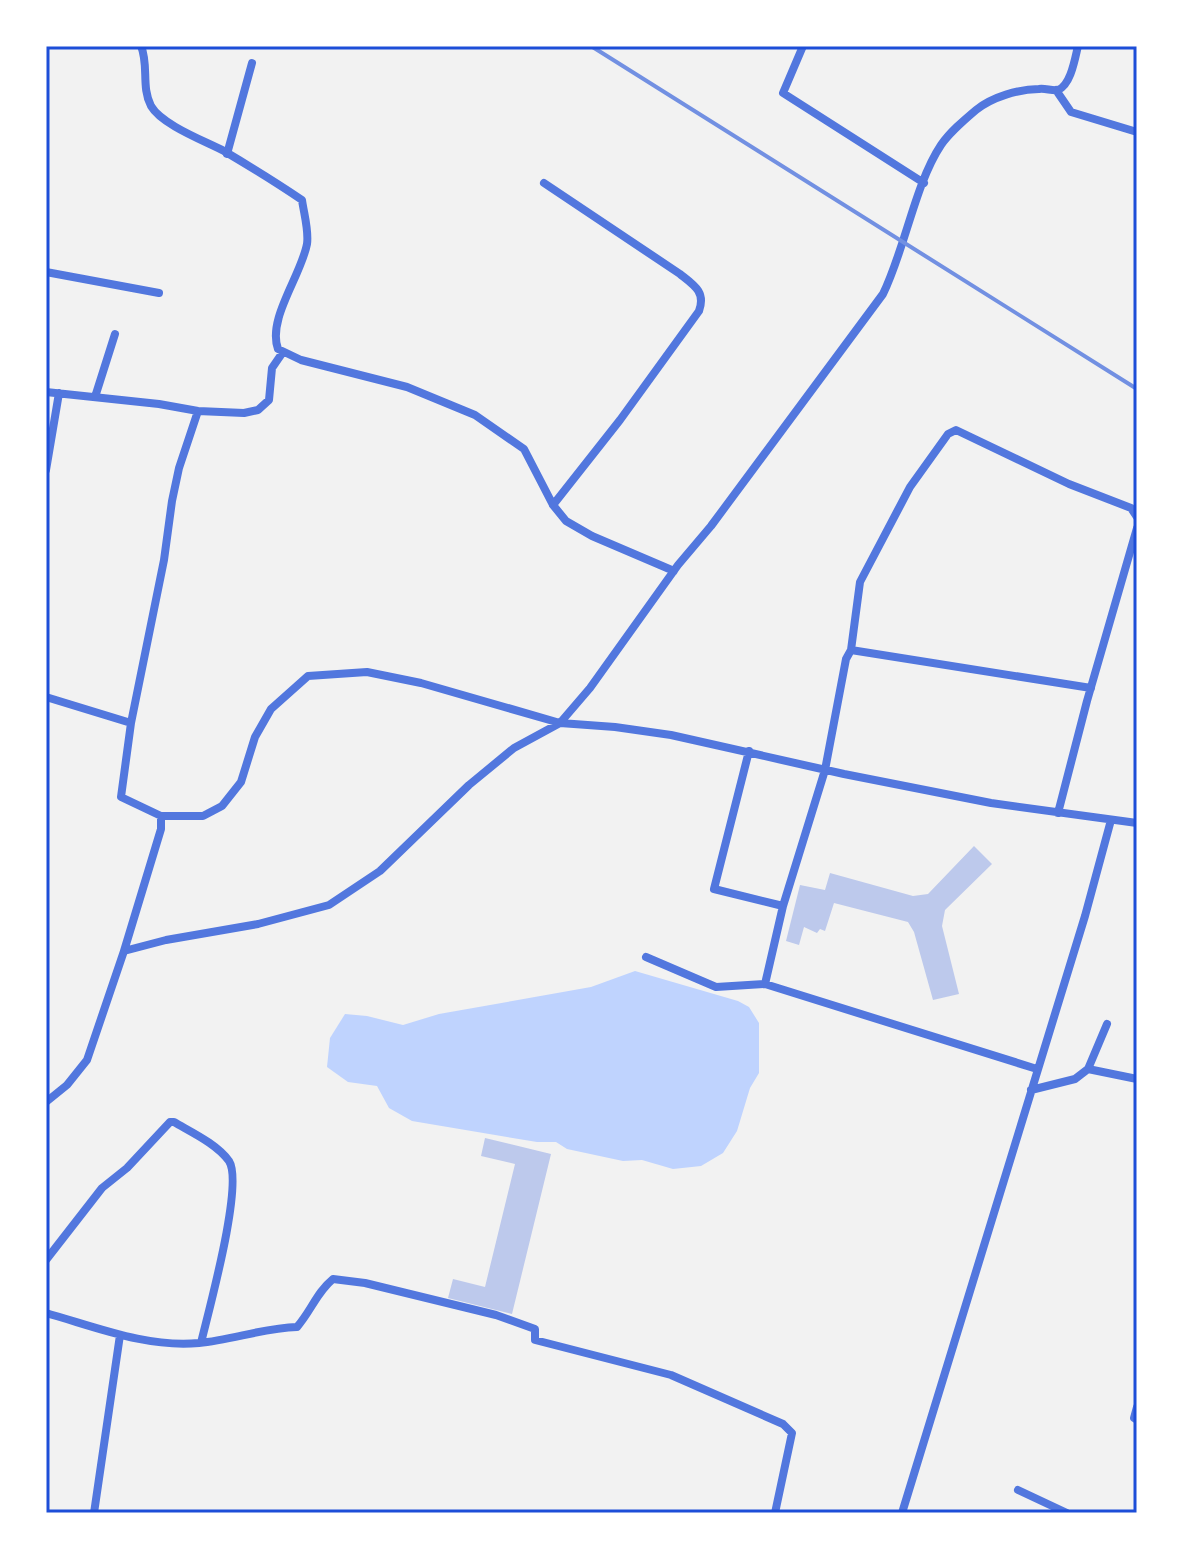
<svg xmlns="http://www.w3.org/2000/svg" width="1183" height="1559" font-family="Roboto,sans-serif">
<rect width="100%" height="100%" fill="#f2f2f2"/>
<path fill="#bfd3fe" d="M 635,971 L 738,1001 L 749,1007 L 759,1023 L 759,1073 L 750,1088 L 737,1131 L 723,1153 L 701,1166 L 673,1169 L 642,1160 L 623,1161 L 567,1149 L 556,1142 L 537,1142 L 412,1121 L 389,1108 L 377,1086 L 348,1082 L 327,1067 L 330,1038 L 345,1014 L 367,1016 L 403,1025 L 439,1014 L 591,987 Z"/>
<path fill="#bdc9ec" d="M 974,846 L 992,864 L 945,910 L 942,926 L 959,994 L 933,1000 L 914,932 L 908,922 L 834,903 L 825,931 L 820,929 L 817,933 L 804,927 L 799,945 L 786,941 L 800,885 L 825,890 L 830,873 L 913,896 L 928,894 Z
M 485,1138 L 551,1154 L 512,1314 L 448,1298 L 453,1279 L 485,1287 L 515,1164 L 481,1156 Z"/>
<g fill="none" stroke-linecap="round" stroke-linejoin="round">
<path stroke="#5277de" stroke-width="8" d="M 141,46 C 149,65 141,87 151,106 C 162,125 205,141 224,151 C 251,167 277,183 302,200 C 304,214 309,231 307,244 C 301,276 267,319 278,349 L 301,360 L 407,387 L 475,415 L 524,449 L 553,505 L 566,521 L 592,536 L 674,571
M 803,46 L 783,93 L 924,183
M 1056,90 L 1071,112 L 1137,132
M 227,154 L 252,63
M 544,183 L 680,274 C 694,285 706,292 699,311 L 620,420 L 553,505
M 46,272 L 159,293
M 46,392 L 159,404 L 198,411 L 244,413 L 258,410 L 269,400 L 272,368 L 283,352
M 95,397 L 115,334
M 198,411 L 179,468 L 172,501 L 164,560 L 131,723 L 121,797 L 161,816 L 203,816 L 222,806 L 241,782 L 255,737 L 271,709 L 308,676 L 367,672 L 421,683 L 560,723 L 590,688 L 678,565 L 711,526 L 883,294 C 905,249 915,184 941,145 C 950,132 963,121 976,110 C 992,97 1019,89 1039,89 C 1045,88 1052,91 1058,90 C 1071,85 1075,58 1078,46
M 46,470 L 59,393
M 851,650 L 1091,688
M 46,697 L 131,723
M 749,751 L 714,889 L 783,906 L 765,984
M 1058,813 L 1087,701 L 1137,528
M 783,906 L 825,770 L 846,659 L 851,650 L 860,582 L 910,487 L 948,434 L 956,430 L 1069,484 L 1131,508 L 1137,517
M 124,951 L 161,829 L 161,816
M 646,957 L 716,987 L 765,984 L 1037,1069
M 1088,1069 L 1107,1024
M 1031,1090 L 1075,1079 L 1088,1069 L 1137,1079
M 46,1102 L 67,1085 L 87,1060 L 124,951 L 166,940 L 258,924 L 329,905 L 380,871 L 469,785 L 514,748 L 560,723 L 615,727 L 671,735 L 844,774 L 991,803 L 1137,823
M 46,1260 L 102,1188 L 127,1168 L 170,1122 L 174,1122 C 191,1132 217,1144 229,1161 C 244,1184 208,1313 201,1343
M 46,1313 C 96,1327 147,1348 199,1343 C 232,1340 263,1328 297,1327 C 311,1311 317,1292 333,1279 L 365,1283 L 496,1315 L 535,1329 L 535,1340 L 671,1375 L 783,1424 L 792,1433 L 775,1513
M 1137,1407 L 1134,1418 L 1137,1420
M 1018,1490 L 1067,1513
M 94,1513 L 120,1335
M 902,1513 L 1085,916 L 1111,820"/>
<path stroke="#7290e2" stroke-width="4" d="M 591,46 L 1137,389"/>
</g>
<rect width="1183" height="1559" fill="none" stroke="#ffffff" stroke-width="96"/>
<rect x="48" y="48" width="1087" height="1463" fill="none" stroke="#1d4ed8" stroke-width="3"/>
</svg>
